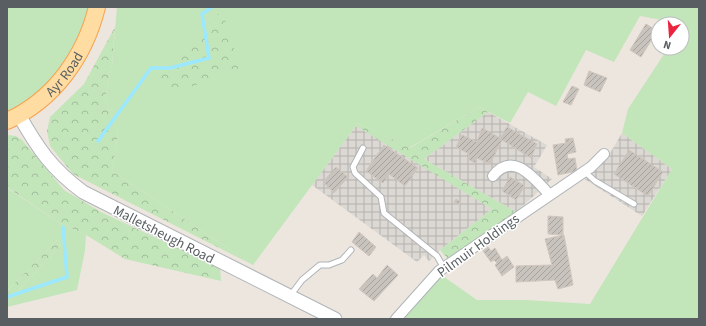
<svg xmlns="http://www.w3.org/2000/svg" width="706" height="326" font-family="'Source Sans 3',sans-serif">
<defs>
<pattern id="industrial-grid" width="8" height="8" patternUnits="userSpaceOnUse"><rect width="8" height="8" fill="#dcd8d4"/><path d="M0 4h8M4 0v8" fill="none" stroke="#b5b2af"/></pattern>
<pattern id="forest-crowns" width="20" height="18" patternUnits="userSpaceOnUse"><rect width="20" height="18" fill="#c3e5ba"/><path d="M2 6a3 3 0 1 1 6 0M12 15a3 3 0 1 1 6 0" fill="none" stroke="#a1bd9b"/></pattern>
<pattern id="building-hatch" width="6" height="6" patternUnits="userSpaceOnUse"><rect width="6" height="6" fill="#c9c3be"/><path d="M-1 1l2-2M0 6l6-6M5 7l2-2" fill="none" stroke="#a6a29e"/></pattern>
</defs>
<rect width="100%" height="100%" fill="#ece6df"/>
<path fill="url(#industrial-grid)" d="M 488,112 L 547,145 L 534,167 L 552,179 L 516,212 L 424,159 Z
M 356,126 L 403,154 L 492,209 L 440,250 L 429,261 L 424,255 L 417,262 L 312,185 Z
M 622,133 L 672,169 L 642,216 L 583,178 L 606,160 Z"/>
<path fill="#c3e5ba" d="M 7,7 L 88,7 C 86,31 63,70 46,88 C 38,97 18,105 7,112 Z
M 117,7 L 699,7 L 699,319 L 400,319 L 440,274 L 477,300 L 526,300 L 590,304 L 672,169 L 622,133 L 628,109 L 668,48 L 682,48 L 682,24 L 640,16 L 614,62 L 586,50 L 556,106 L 528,92 L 510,123 L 479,107 L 409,148 L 358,123 L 253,265 L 112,171 L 118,134 L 105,98 L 112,65 Z
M 7,188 L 58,222 L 86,235 L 85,250 L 77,290 L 7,307 L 7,303 L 61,245 L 57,240 L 7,291 Z"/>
<path fill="url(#forest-crowns)" d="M 222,10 L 240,68 L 177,92 L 153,79 Z
M 115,27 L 112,65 L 105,98 L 118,134 L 112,171 L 253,265 L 73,174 L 50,146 L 47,131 L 50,117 L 84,84 Z
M 479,107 L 488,112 L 424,159 L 516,212 L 449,260 L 440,250 L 492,209 L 356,126 L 358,123 L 410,148 Z
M 8,135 L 16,136 L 22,140 L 64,190 L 101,212 L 220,268 L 221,281 L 125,259 L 86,235 L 58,222 L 8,188 Z
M 57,240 L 61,245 L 7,303 L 7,291 Z"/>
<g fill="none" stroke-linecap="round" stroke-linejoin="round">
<path stroke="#9ce9ff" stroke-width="3.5" d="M 98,141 L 151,68 L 170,68 L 209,58 L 202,14 L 212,7
M 7,297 L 67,277 L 63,227"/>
</g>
<path fill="url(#building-hatch)" stroke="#d0c6bd" d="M 646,24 L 657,31 L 641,57 L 630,50 Z
M 589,71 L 607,78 L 600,92 L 584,85 Z
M 572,86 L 579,89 L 571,105 L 563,102 Z
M 507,127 L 537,144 L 531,158 L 502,140 L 490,164 L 477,158 L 475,163 L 468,159 L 469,154 L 456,147 L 462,135 L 477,142 L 482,128 L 500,138 Z
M 573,138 L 576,152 L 567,154 L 568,159 L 575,158 L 577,171 L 558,175 L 553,145 L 566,143 L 565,139 Z
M 384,145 L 418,168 L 405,186 L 389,174 L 383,183 L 366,171 Z
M 629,150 L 663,172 L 648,196 L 614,174 Z
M 336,167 L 348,177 L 334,193 L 323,182 Z
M 510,177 L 525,186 L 516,200 L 502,191 Z
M 456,199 L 461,202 L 459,205 L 454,202 Z
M 548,216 L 563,217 L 563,235 L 548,234 Z
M 359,232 L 376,247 L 369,256 L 352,242 Z
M 564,235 L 573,285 L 558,289 L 555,280 L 516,282 L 516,266 L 552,265 L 545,239 Z
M 488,247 L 491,251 L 495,248 L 502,260 L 507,256 L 514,267 L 502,276 L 495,265 L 497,263 L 494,260 L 491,262 L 483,251 Z
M 387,265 L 398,275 L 374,301 L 359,289 L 373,274 L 377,278 Z"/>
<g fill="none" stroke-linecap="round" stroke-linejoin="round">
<defs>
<path id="service" d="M 363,148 L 353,167 L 355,173 L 381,197 L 384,213 L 437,256 L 444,268
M 584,171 L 595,181 L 634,204
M 290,296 L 302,280 L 320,265 L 329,265 L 342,260 L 351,250"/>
<path id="minor" d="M 493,176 C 513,151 533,177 549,194
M 396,319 L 439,271 L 591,167 L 604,154"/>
<path id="tertiary" d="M 19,115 C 38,149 52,169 83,192 L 335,319"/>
<g id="primary">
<path id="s1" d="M 7,121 C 54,100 85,56 97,7"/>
</g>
</defs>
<use href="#service" stroke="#b0b4b8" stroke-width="7"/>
<use href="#minor" stroke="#b0b4b8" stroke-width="12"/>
<use href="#tertiary" stroke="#b0b4b8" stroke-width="15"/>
<use href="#primary" stroke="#f5a34f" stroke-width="18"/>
<use href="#service" stroke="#fff" stroke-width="5"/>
<use href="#minor" stroke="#fff" stroke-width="10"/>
<use href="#tertiary" stroke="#fff" stroke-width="13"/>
<use href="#primary" stroke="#ffdca1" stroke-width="16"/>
</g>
<g text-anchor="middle" stroke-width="3" stroke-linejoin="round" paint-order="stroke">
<g font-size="14" fill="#585e61" stroke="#fff">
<text dy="5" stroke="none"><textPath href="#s1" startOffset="75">Ayr Road</textPath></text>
<text transform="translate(164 234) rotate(27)" y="5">Malletsheugh Road</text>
<text transform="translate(478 245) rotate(-36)" y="5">Pilmuir Holdings</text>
</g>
</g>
<rect width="706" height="326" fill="none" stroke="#585e61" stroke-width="16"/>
<g transform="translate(670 36) rotate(197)"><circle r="19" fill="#ffffff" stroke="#bcbfc0"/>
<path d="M0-3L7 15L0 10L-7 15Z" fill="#ed243f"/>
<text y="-6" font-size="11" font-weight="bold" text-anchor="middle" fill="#585e61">N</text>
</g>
</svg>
